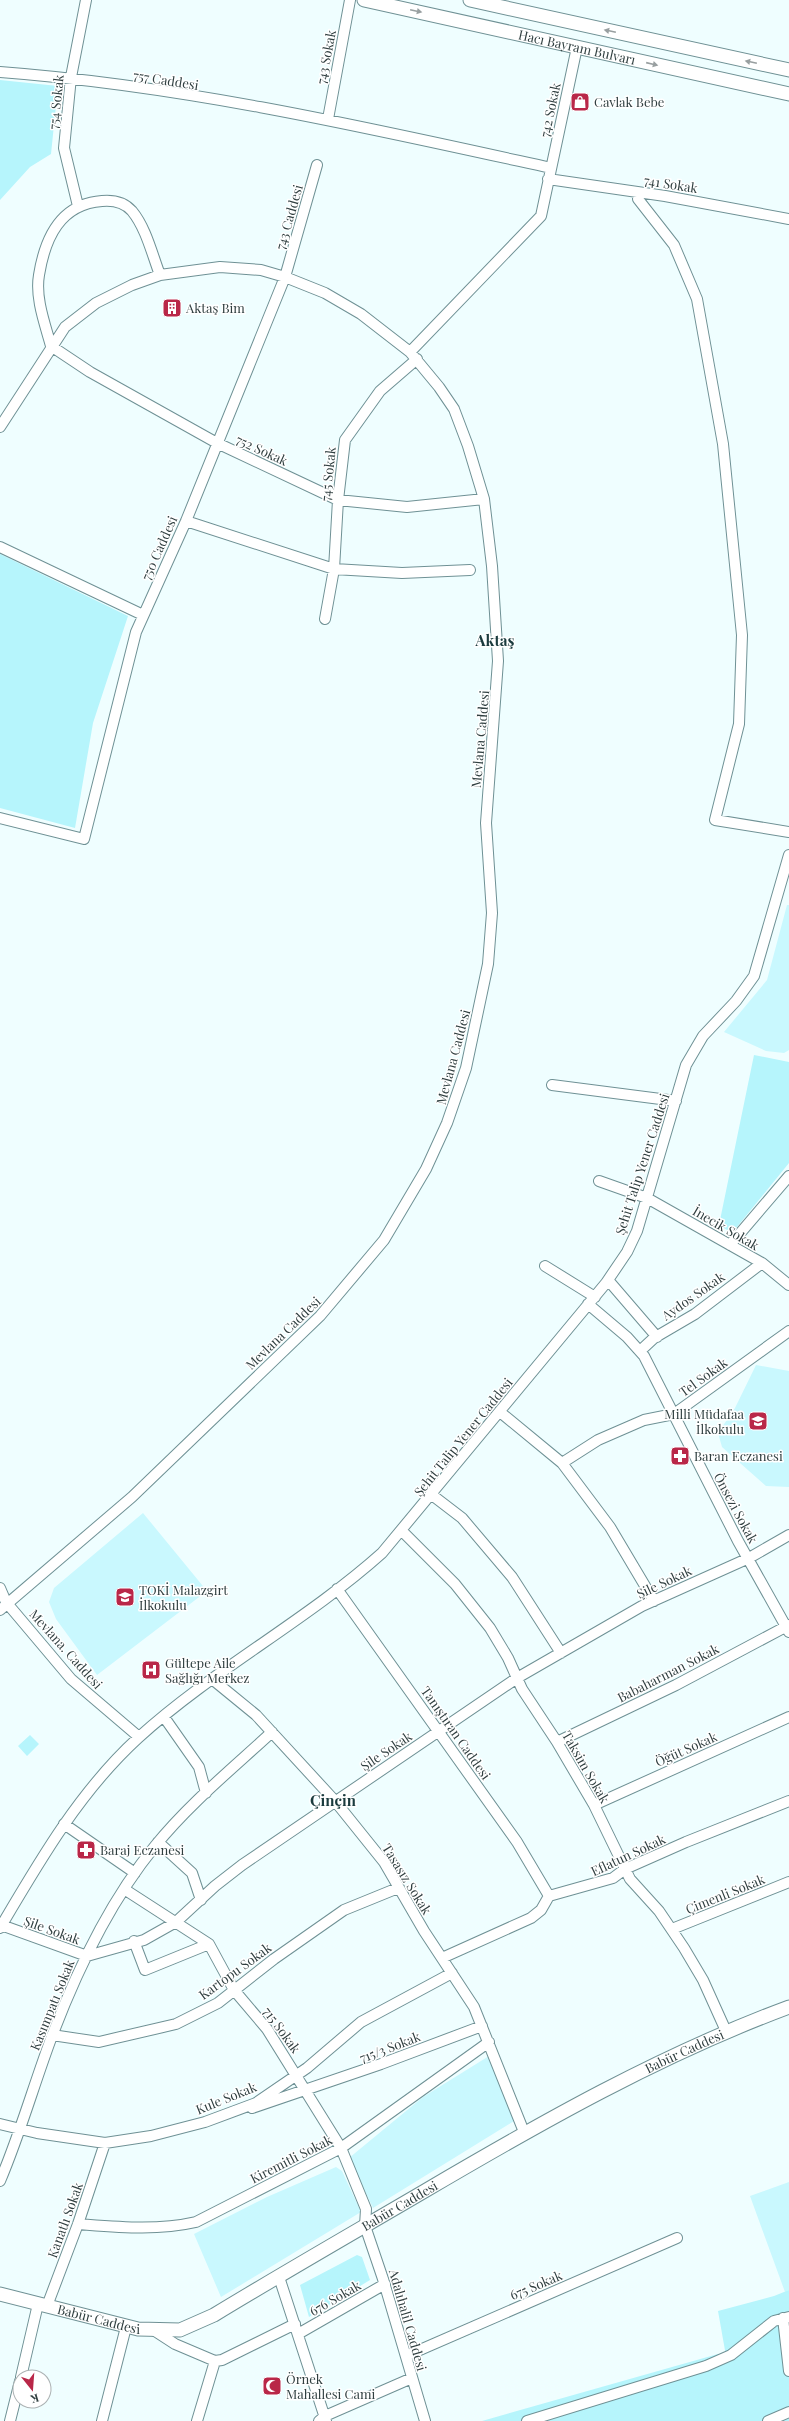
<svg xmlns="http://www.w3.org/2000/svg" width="789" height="2421" font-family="'Playfair Display',serif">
<rect width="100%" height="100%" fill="#effeff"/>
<path fill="#c9f8fe" d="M 787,905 L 789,905 L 789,1050 L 784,1053 L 766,1051 L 724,1032 L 767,980 Z
M 756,1365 L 789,1371 L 789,1487 L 766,1486 L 722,1447 L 718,1433 L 735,1408 Z
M 143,1513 L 207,1591 L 97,1675 L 56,1619 L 49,1602 L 54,1588 Z
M 489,2056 L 514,2121 L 373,2208 L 349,2158 L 423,2097 Z
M 336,2167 L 342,2171 L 361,2212 L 221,2297 L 194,2234 L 267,2197 Z
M 789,2182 L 789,2290 L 785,2292 L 750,2196 Z"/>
<path fill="#b6f5fc" d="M 0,80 L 58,86 L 51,154 L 30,167 L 0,200 Z
M 0,554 L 128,616 L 93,723 L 75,828 L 0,808 Z
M 754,1055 L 789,1062 L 789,1163 L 732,1233 L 719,1225 Z
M 30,1735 L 39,1744 L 27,1756 L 18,1746 Z
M 357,2255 L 362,2257 L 370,2280 L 309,2317 L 300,2285 Z
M 789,2290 L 789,2421 L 482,2421 L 718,2354 L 726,2356 L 718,2311 L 774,2296 Z"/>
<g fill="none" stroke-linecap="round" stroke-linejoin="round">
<defs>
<path id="minor" d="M 0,72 C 186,86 369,128 551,168
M 328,119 L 350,0
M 548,179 L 665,196 L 789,219
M 638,199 L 674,245 L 697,299 L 723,444 L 742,635 L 739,724 L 715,820 L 789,832
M 78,206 L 64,148 L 71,77 L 86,0
M 160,275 C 152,254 146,228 132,211 C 124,202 113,200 102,201 C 60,204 45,238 39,275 C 35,298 45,324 51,346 L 90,372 L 217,443 L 338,500 L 407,507 L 484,499
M 410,352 L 541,216 L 577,47
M 0,427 L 65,327 L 96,303 L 132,285 L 160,275 L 220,267 L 261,270 L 285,277 L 325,293 L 361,314 L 410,352 L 439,387 L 454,409 L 468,446 L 484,499 L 492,566 L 498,661 L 486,823 L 492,913 L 488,964 L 466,1068 L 447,1123 L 426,1169 L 384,1240 L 320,1316 L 132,1497 L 0,1610
M 186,521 L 334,569 L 402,573 L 470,570
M 0,547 L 143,615
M 325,619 L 334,569 L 338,500 L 345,440 L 380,391 L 417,359
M 0,818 L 84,839 L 136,632 L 186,521 L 285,277 L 317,165
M 552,1085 L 676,1101
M 599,1181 L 647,1198 L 762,1263 L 789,1285
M 730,1245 L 789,1176
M 545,1266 L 595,1297
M 608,1280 L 657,1337
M 588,1304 L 627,1337 L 644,1356 L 738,1541 L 789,1632
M 640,1351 L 654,1338 L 695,1314 L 762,1263
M 500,1412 L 562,1463 L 610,1527 L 654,1601
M 562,1463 L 598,1440 L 644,1420 L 674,1414 L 789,1331
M 432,1495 L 462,1518 L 512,1577 L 561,1653
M 402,1531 L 455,1584 L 490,1628 L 508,1658 L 522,1689 L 557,1742 L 594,1805 L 630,1879 L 659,1911 L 684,1948 L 703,1980 L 726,2031
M 0,1588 L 6,1602 L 71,1679 L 139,1737
M 337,1589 L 517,1842 L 549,1896
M 212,1679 L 256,1715 L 335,1801 L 384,1862 L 424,1931 L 474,2007 L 524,2132
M 164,1717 L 199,1767 L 206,1793
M 557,1742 L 676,1685 L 789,1625
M 594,1805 L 789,1717
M 64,1824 L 135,1873
M 158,1842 L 192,1873 L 201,1900
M 124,1889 L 209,1944 L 234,1990 L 267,2029 L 341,2148 L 366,2209 L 365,2226 L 383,2279 L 425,2421
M 549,1896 L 613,1878 L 625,1869 L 686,1842 L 789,1801
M 1,1925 L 87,1956 L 144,1940 L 176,1922 L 215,1886 L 242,1865 L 517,1678 L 642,1606 L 749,1558 L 789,1535
M 0,1928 C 40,1860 80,1791 138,1738 C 214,1669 306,1621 382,1553 L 606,1283 L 627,1252 L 637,1231 L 686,1065 L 703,1036 L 736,1001 L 754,976 L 789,855
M 672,1929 L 789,1882
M 134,1941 L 145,1970 L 209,1944
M 442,1958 L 531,1918 L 541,1910 L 549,1896
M 52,2035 L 99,2042 L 176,2024 L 218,2003 L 274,1959 L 344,1910 L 398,1888
M 252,2108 L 381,2064 L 482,2026
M 0,2124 L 37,2133 L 105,2143 L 151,2136 L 205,2122 L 256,2103 L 307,2068 L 361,2022 L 452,1973
M 0,2181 C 20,2134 34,2084 52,2036 C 77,1970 110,1901 155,1846 C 189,1804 233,1768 272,1732
M 78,2224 C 118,2227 157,2231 196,2222 L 341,2148 L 489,2042
M 279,2277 L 326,2421
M 47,2306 L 78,2224 L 105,2143
M 783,2318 L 789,2371
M 155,2331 L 175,2344 L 215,2361
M 298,2334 L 385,2284
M 406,2356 L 677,2238
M 215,2361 L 222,2360 L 295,2324
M 21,2377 L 38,2304
M 10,2421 L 20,2381
M 102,2421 L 126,2327
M 197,2421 L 215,2361
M 319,2421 L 325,2416 L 412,2378
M 527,2421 L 706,2366 L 731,2355 L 774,2321 L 789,2317
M 768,2421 L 789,2412"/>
<g id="major">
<path id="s1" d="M 364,0 L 789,94"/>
<path d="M 470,0 L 789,70"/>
<path id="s2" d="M 0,2294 L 138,2329 L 180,2330 L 214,2315 C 283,2273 353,2233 423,2192 C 542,2122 660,2055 789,2007"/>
</g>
</defs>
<use href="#minor" stroke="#6f9195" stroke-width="12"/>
<use href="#major" stroke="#6f9195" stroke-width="15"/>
<use href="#minor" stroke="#fff" stroke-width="10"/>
<use href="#major" stroke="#fff" stroke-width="13"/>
</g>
<defs><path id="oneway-solid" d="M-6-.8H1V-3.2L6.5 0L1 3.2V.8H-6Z"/></defs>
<g fill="#989fa0">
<use href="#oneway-solid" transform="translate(416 11) rotate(12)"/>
<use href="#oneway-solid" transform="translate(610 31) rotate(-168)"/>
<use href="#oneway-solid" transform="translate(751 62) rotate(-168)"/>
<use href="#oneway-solid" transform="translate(652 64) rotate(13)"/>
</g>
<defs>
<symbol id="shop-square" viewBox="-11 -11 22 22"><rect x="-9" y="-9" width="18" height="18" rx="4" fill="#b92748" stroke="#fff"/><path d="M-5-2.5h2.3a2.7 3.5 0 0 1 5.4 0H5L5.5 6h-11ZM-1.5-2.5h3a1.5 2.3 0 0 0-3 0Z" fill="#fff"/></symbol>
<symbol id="building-square" viewBox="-11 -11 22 22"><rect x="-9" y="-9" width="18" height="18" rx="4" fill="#b92748" stroke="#fff"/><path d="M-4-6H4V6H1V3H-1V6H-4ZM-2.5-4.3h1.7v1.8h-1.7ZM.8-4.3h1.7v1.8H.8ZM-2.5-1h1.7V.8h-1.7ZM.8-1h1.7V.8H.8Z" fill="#fff"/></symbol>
<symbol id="school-square" viewBox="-11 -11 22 22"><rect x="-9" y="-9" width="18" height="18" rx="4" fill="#b92748" stroke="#fff"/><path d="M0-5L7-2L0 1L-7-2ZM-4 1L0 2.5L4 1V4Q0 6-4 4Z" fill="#fff"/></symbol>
<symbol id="pharmacy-square" viewBox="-11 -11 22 22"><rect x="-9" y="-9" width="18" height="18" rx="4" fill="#b92748" stroke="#fff"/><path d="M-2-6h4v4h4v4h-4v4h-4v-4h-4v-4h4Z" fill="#fff"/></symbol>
<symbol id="hospital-square" viewBox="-11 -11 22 22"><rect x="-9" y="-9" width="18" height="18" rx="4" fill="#b92748" stroke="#fff"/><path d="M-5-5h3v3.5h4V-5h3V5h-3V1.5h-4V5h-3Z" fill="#fff"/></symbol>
<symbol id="mosque-square" viewBox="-11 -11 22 22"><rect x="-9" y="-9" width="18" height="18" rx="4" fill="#b92748" stroke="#fff"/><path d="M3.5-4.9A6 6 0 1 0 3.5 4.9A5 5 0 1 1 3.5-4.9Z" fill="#fff"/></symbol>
</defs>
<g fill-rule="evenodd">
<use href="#shop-square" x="569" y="91" width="22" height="22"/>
<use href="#building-square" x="161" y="297" width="22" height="22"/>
<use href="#school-square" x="747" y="1410" width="22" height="22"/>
<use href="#pharmacy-square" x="669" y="1445" width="22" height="22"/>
<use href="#school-square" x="114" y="1586" width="22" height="22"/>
<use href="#hospital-square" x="140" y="1659" width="22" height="22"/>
<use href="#pharmacy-square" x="75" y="1839" width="22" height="22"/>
<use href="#mosque-square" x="261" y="2375" width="22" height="22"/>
</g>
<g text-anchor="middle" stroke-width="3" stroke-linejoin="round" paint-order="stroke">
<g font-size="13" fill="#303f40" stroke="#fff">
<text dy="5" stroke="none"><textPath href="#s1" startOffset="218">Hacı Bayram Bulvarı</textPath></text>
<text transform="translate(326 57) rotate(-79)" y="5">743 Sokak</text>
<text transform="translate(166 80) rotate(9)" y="5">757 Caddesi</text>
<text transform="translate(56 102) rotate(-84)" y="5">754 Sokak</text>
<text transform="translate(550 110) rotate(-78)" y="5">742 Sokak</text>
<text transform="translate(671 184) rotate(9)" y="5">741 Sokak</text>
<text transform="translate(289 217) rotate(-74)" y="5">743 Caddesi</text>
<text transform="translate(262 450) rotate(25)" y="5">752 Sokak</text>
<text transform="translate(328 474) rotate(-84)" y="5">745 Sokak</text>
<text transform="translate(159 548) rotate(-66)" y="5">750 Caddesi</text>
<text transform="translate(480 739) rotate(-85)" y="5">Mevlana Caddesi</text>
<text transform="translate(453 1057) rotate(-75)" y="5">Mevlana Caddesi</text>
<text transform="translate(642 1164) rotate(-72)" y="5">Şehit Talip Yener Caddesi</text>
<text transform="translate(726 1228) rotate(30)" y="5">İnecik Sokak</text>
<text transform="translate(693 1296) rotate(-35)" y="5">Aydos Sokak</text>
<text transform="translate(283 1333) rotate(-44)" y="5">Mevlana Caddesi</text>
<text transform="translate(703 1377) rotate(-36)" y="5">Tel Sokak</text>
<text transform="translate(463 1437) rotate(-51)" y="5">Şehit Talip Yener Caddesi</text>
<text transform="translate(736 1508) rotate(62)" y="5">Önsezi Sokak</text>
<text transform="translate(664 1582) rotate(-25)" y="5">Şile Sokak</text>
<text transform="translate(66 1649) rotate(48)" y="5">Mevlana. Caddesi</text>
<text transform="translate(668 1673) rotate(-27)" y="5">Babaharman Sokak</text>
<text transform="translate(456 1733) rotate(55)" y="5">Tanıştıran Caddesi</text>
<text transform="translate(686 1749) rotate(-24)" y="5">Öğüt Sokak</text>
<text transform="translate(386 1751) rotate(-34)" y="5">Şile Sokak</text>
<text transform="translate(586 1767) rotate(60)" y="5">Taksim Sokak</text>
<text transform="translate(628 1855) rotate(-25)" y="5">Eflatun Sokak</text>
<text transform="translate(407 1879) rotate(58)" y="5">Tasasız Sokak</text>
<text transform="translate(725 1894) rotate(-22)" y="5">Çimenli Sokak</text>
<text transform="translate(52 1930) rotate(20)" y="5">Şile Sokak</text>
<text transform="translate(235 1971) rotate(-36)" y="5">Kartopu Sokak</text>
<text transform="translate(52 2005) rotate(-68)" y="5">Kasımpatı Sokak</text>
<text transform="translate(282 2030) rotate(54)" y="5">715 Sokak</text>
<text transform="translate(390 2047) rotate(-21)" y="5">715/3 Sokak</text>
<text dy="5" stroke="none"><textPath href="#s2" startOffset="761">Babür Caddesi</textPath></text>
<text transform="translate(226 2098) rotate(-22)" y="5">Kule Sokak</text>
<text transform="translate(291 2159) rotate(-27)" y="5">Kiremitli Sokak</text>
<text dy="5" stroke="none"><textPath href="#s2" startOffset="437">Babür Caddesi</textPath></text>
<text transform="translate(65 2220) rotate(-70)" y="5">Kanatlı Sokak</text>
<text transform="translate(536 2285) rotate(-23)" y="5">675 Sokak</text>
<text transform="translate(335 2298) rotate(-30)" y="5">676 Sokak</text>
<text dy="5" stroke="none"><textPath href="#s2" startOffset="102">Babür Caddesi</textPath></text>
<text transform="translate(408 2320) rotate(74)" y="5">Adalıhalil Caddesi</text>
</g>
<g font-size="13" fill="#303f40" stroke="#fff" text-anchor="start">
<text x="594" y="107">Cavlak Bebe</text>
<text x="186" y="313">Aktaş Bim</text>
<text x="744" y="1419" text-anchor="end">Milli Müdafaa<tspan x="744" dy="15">İlkokulu</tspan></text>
<text x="694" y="1461">Baran Eczanesi</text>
<text x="139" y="1595">TOKİ Malazgirt<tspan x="139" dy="15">İlkokulu</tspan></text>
<text x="165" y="1668">Gültepe Aile<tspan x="165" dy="15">Sağlığı Merkez</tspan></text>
<text x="100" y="1855">Baraj Eczanesi</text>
<text x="286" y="2384">Örnek<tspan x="286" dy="15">Mahallesi Cami</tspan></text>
</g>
<g font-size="15" font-weight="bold" fill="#1b3b3e" stroke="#fff">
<text x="495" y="646">Aktaş</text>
<text x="333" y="1806">Çinçin</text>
</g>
</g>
<g transform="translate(32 2389) rotate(163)"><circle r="19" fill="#ffffff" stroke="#acb2b3"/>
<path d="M0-3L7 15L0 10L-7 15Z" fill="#b92748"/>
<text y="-6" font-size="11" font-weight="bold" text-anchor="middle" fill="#303f40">K</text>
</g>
</svg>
